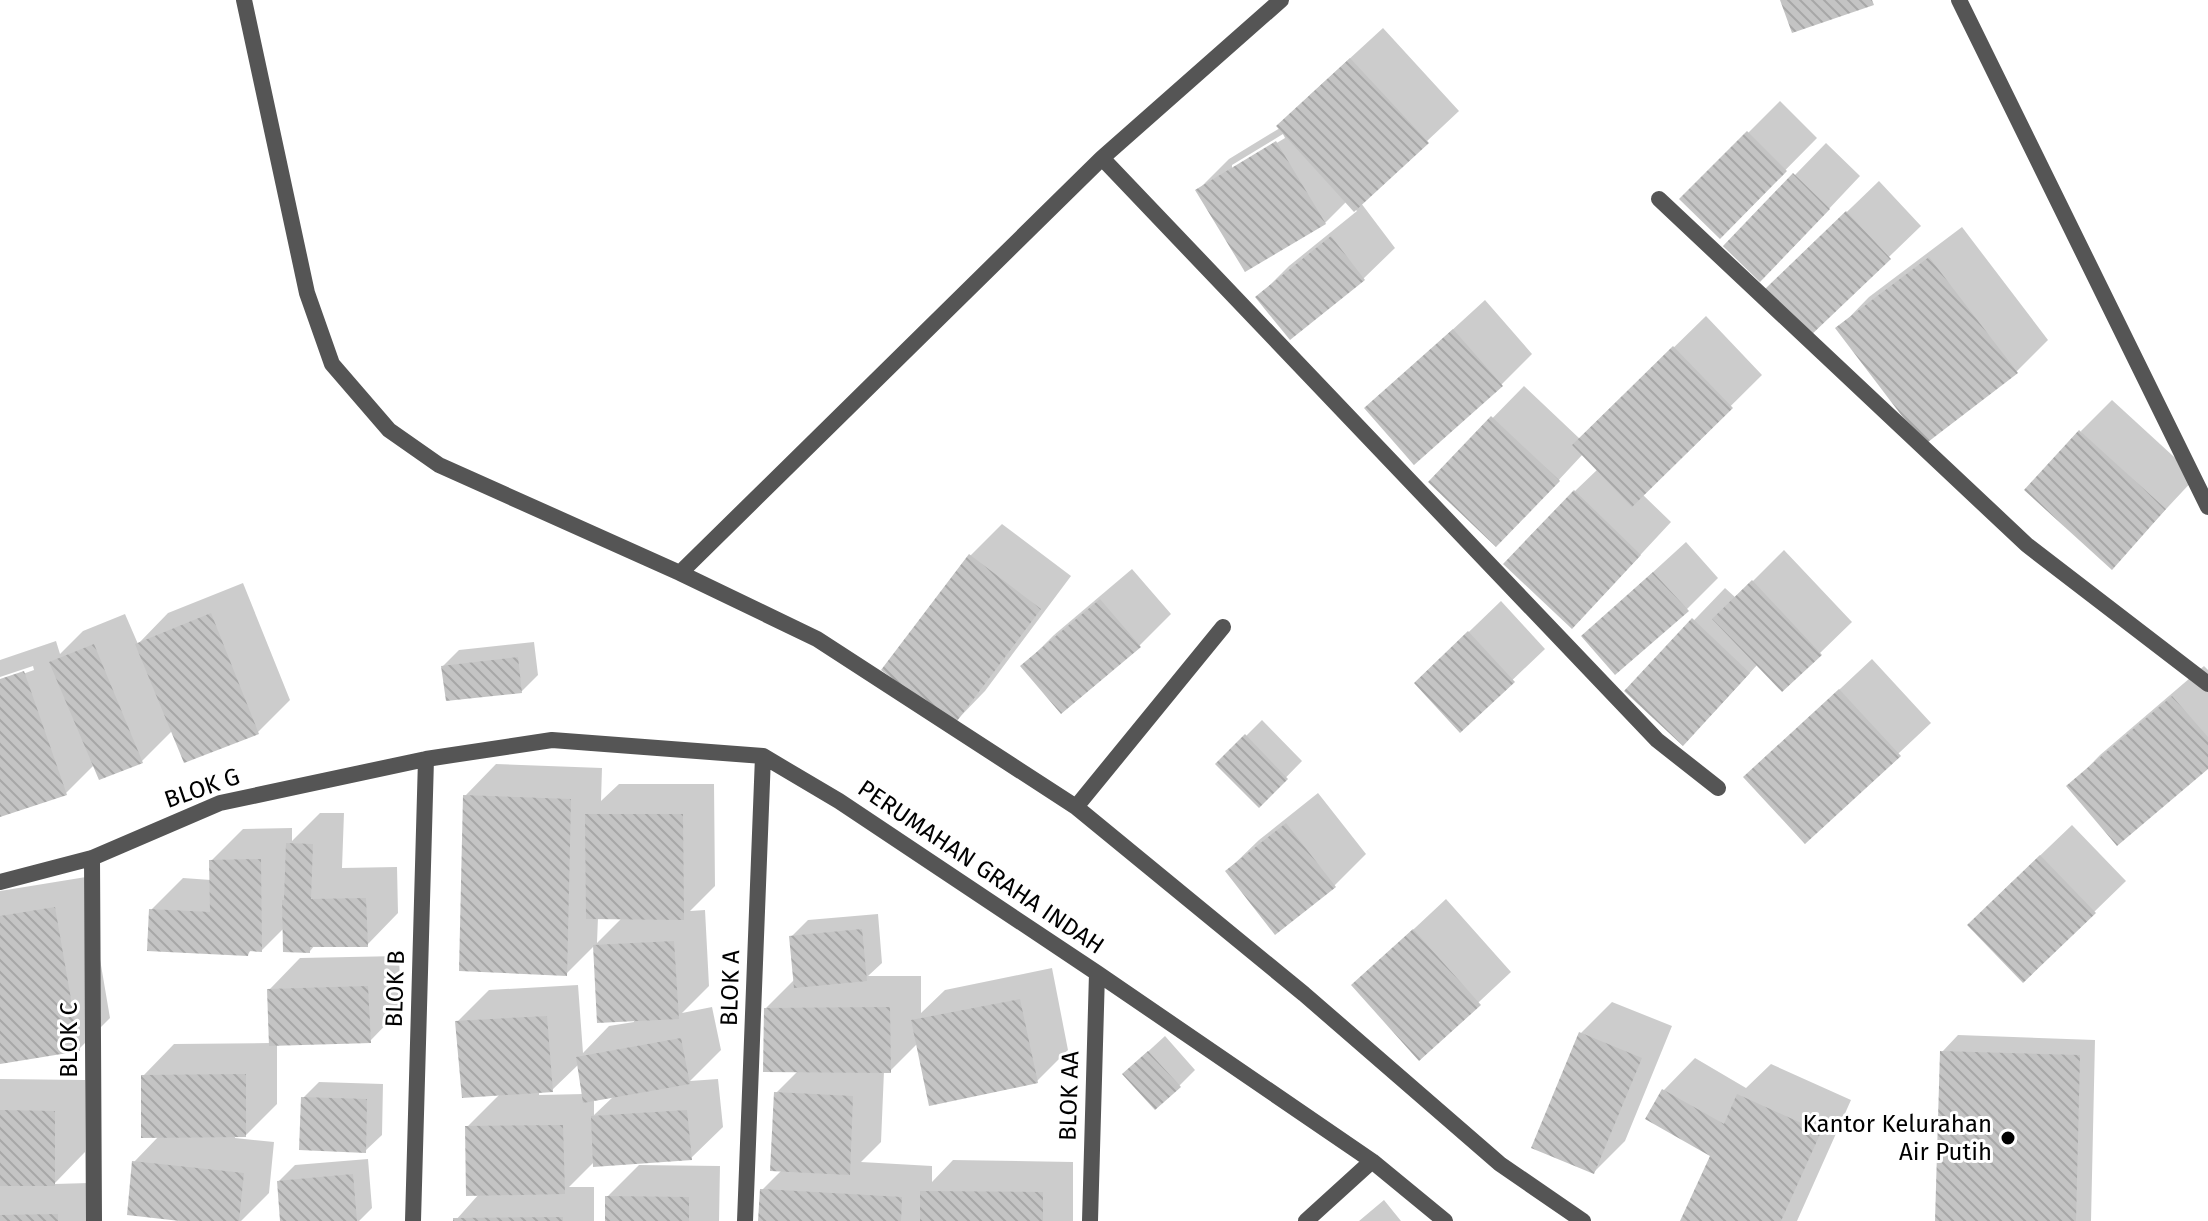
<svg xmlns="http://www.w3.org/2000/svg" width="2208" height="1221" font-family="'Fira Sans',sans-serif">
<defs>
<pattern id="building-back-hatch" width="6" height="6" patternUnits="userSpaceOnUse" patternTransform="scale(2)"><rect width="6" height="6" fill="#c4c4c4"/><path d="M-1 5l2 2M0 0l6 6M5-1l2 2" fill="none" stroke="#a7a7a7"/></pattern>
</defs>
<rect width="100%" height="100%" fill="#fff"/>
<path fill="#0003" fill-rule="evenodd" d="M 1383,28 L 1459,111 L 1361,203 L 1395,248 L 1363,279 L 1258,297 L 1289,266 L 1357,211 L 1347,201 L 1325,223 L 1198,190 L 1229,159 L 1280,128 L 1310,95 ZM 1283,134 L 1285,138 L 1232,170 L 1232,165 Z
M 1780,101 L 1817,138 L 1720,236 L 1682,199 Z
M 1826,143 L 1860,176 L 1792,248 L 1726,246 Z
M 1879,181 L 1921,226 L 1809,334 L 1799,258 Z
M 1962,227 L 2048,340 L 2016,372 L 1838,329 L 1869,297 Z
M 1485,300 L 1532,354 L 1501,385 L 1367,408 Z
M 1706,316 L 1762,375 L 1642,494 L 1671,522 L 1603,595 L 1575,491 L 1598,469 L 1583,454 L 1528,513 L 1430,482 L 1524,386 L 1580,439 Z
M 2112,400 L 2196,477 L 2112,567 L 2081,431 Z
M 1002,524 L 1071,576 L 985,691 L 954,723 L 970,556 Z
M 1686,542 L 1718,578 L 1687,609 L 1583,636 Z
M 1784,550 L 1852,622 L 1820,653 L 1758,664 L 1714,712 L 1626,691 L 1725,588 L 1736,598 Z
M 1132,569 L 1171,614 L 1140,645 L 1062,711 L 1023,666 L 1054,635 Z
M 243,583 L 290,700 L 258,732 L 172,731 L 142,761 L 100,778 L 95,764 L 66,793 L 0,815 L 0,682 L 34,670 L 33,666 L 0,677 L 0,660 L 56,641 L 60,654 L 83,631 L 125,614 L 138,644 L 168,613 Z
M 1501,601 L 1545,649 L 1460,730 L 1448,652 Z
M 534,642 L 538,675 L 522,691 L 443,666 L 459,650 Z
M 1872,659 L 1931,723 L 1805,841 L 1746,777 Z
M 2204,666 L 2208,670 L 2208,766 L 2069,787 L 2100,755 Z
M 1262,720 L 1302,761 L 1259,805 L 1218,764 Z
M 496,764 L 602,768 L 601,801 L 619,784 L 714,784 L 715,886 L 690,911 L 705,910 L 709,986 L 682,1013 L 712,1007 L 721,1050 L 690,1081 L 718,1079 L 723,1127 L 691,1158 L 595,1161 L 569,1187 L 594,1187 L 594,1221 L 455,1221 L 480,1193 L 467,1127 L 500,1094 L 457,1022 L 489,990 L 578,985 L 583,1053 L 609,1026 L 634,1022 L 634,1019 L 599,1021 L 595,945 L 566,974 L 465,796 ZM 598,917 L 623,917 L 597,943 ZM 579,1064 L 584,1094 L 539,1095 L 539,1091 L 552,1090 ZM 614,1096 L 594,1115 L 594,1099 Z
M 1318,793 L 1366,854 L 1334,886 L 1227,871 L 1259,840 Z
M 320,813 L 344,813 L 342,868 L 397,867 L 398,913 L 367,945 L 315,945 L 310,951 L 285,927 L 262,950 L 252,949 L 248,954 L 151,910 L 183,878 L 211,880 L 211,861 L 243,829 L 292,828 L 292,841 Z
M 2072,825 L 2126,881 L 2094,912 L 2001,893 Z
M 86,877 L 110,1018 L 79,1049 L 0,1062 L 0,891 Z
M 1446,899 L 1511,972 L 1419,1058 L 1354,985 Z
M 878,914 L 882,963 L 868,976 L 921,976 L 921,1013 L 945,990 L 1052,968 L 1068,1050 L 1037,1081 L 918,1043 L 890,1071 L 884,1071 L 881,1142 L 861,1162 L 932,1166 L 932,1182 L 953,1160 L 1073,1162 L 1073,1221 L 760,1221 L 762,1190 L 782,1170 L 776,1093 L 799,1070 L 766,1008 L 795,979 L 792,936 L 808,920 Z
M 399,956 L 401,1009 L 370,1041 L 277,1043 L 277,1104 L 246,1135 L 235,1135 L 235,1138 L 274,1142 L 269,1193 L 241,1221 L 199,1221 L 134,1162 L 159,1136 L 143,1076 L 174,1044 L 271,1043 L 269,990 L 300,958 Z
M 1612,1002 L 1672,1026 L 1625,1141 L 1594,1172 L 1581,1033 Z
M 1958,1035 L 2095,1040 L 2091,1221 L 1937,1221 L 1942,1052 Z
M 1165,1036 L 1195,1070 L 1179,1086 L 1141,1058 Z
M 1695,1058 L 1746,1088 L 1771,1064 L 1851,1100 L 1797,1221 L 1682,1221 L 1712,1155 L 1648,1118 L 1664,1090 Z
M 0,1079 L 85,1080 L 85,1152 L 54,1184 L 89,1183 L 90,1221 L 0,1221 Z
M 319,1082 L 383,1084 L 382,1135 L 365,1151 L 303,1098 Z
M 368,1159 L 372,1208 L 359,1221 L 282,1221 L 279,1181 L 295,1165 Z
M 639,1165 L 720,1166 L 719,1221 L 607,1221 L 607,1197 Z
M 1384,1200 L 1401,1221 L 1359,1221 Z"/>
<path fill="url(#building-back-hatch)" d="M 1780,0 L 1872,0 L 1874,5 L 1792,33 Z
M 1350,58 L 1429,143 L 1354,212 L 1276,126 Z
M 1747,131 L 1787,171 L 1720,239 L 1679,199 Z
M 1276,141 L 1326,224 L 1245,272 L 1195,190 Z
M 1793,173 L 1830,209 L 1760,282 L 1723,246 Z
M 1846,211 L 1891,259 L 1809,337 L 1765,289 Z
M 1331,236 L 1365,280 L 1290,340 L 1255,297 Z
M 1929,257 L 2018,373 L 1924,445 L 1835,328 Z
M 1453,329 L 1503,386 L 1414,465 L 1364,408 Z
M 1673,346 L 1733,408 L 1632,507 L 1572,445 Z
M 1491,416 L 1560,481 L 1496,547 L 1428,482 Z
M 2079,430 L 2166,509 L 2112,570 L 2024,490 Z
M 1574,490 L 1641,555 L 1572,629 L 1503,564 Z
M 969,554 L 1041,609 L 954,725 L 881,670 Z
M 1653,572 L 1689,611 L 1615,675 L 1581,636 Z
M 1752,580 L 1822,655 L 1782,692 L 1712,619 Z
M 1100,599 L 1141,647 L 1061,714 L 1020,666 Z
M 211,613 L 259,734 L 184,763 L 135,644 Z
M 1692,618 L 1750,673 L 1683,746 L 1624,691 Z
M 1468,631 L 1515,682 L 1460,733 L 1414,683 Z
M 94,644 L 143,763 L 99,780 L 49,662 Z
M 518,657 L 522,693 L 446,701 L 441,666 Z
M 24,671 L 67,795 L 0,817 L 0,679 Z
M 1839,689 L 1901,756 L 1805,844 L 1743,777 Z
M 2172,696 L 2208,737 L 2208,769 L 2117,846 L 2066,786 Z
M 1245,734 L 1288,779 L 1259,808 L 1215,764 Z
M 463,795 L 571,799 L 567,976 L 459,971 Z
M 585,814 L 683,814 L 684,920 L 586,919 Z
M 1286,823 L 1336,887 L 1275,935 L 1225,871 Z
M 286,843 L 313,844 L 311,899 L 366,898 L 368,947 L 310,947 L 310,953 L 283,952 L 282,900 L 284,900 Z
M 2040,855 L 2096,913 L 2023,983 L 1967,925 Z
M 261,859 L 262,952 L 249,951 L 248,956 L 147,951 L 149,909 L 210,912 L 209,860 Z
M 55,907 L 80,1051 L 0,1064 L 0,916 Z
M 862,929 L 867,981 L 794,988 L 789,936 Z
M 1413,929 L 1481,1005 L 1419,1061 L 1351,985 Z
M 674,941 L 679,1019 L 597,1023 L 593,945 Z
M 368,986 L 371,1043 L 269,1046 L 267,989 Z
M 1020,999 L 1038,1083 L 929,1106 L 911,1020 Z
M 890,1007 L 891,1073 L 763,1072 L 764,1008 Z
M 547,1016 L 553,1092 L 462,1098 L 455,1021 Z
M 1579,1032 L 1642,1058 L 1594,1174 L 1531,1148 Z
M 681,1038 L 690,1084 L 583,1103 L 576,1057 Z
M 1148,1051 L 1181,1087 L 1155,1110 L 1122,1074 Z
M 1940,1051 L 2080,1055 L 2076,1221 L 1935,1221 Z
M 246,1074 L 246,1137 L 141,1138 L 141,1075 Z
M 1662,1089 L 1724,1124 L 1737,1094 L 1821,1132 L 1781,1221 L 1680,1221 L 1710,1156 L 1645,1119 Z
M 774,1092 L 853,1096 L 850,1175 L 770,1171 Z
M 301,1097 L 367,1099 L 366,1153 L 299,1150 Z
M 0,1110 L 55,1111 L 55,1186 L 0,1186 Z
M 687,1110 L 692,1160 L 593,1167 L 591,1116 Z
M 563,1125 L 565,1194 L 466,1196 L 465,1126 Z
M 132,1161 L 244,1173 L 239,1221 L 180,1221 L 127,1215 Z
M 353,1174 L 357,1221 L 280,1221 L 277,1181 Z
M 760,1189 L 902,1197 L 901,1221 L 758,1221 Z
M 920,1191 L 1043,1192 L 1043,1221 L 920,1221 Z
M 605,1196 L 689,1197 L 689,1221 L 605,1221 Z
M 58,1214 L 58,1221 L 0,1221 L 0,1215 Z
M 563,1217 L 563,1221 L 453,1221 L 453,1218 Z"/>
<g fill="none" stroke-linecap="round" stroke-linejoin="round">
<path stroke="#555" stroke-width="16" d="M 244,0 L 307,293 L 332,364 L 389,430 L 439,465 L 680,573 L 817,639 L 1076,807 L 1304,994 L 1500,1164 L 1583,1221
M 1959,0 L 2208,507
M 1102,158 L 1657,740 L 1718,788
M 1659,199 L 2027,545 L 2208,684
M 680,573 L 1102,158 L 1281,0
M 1076,807 L 1223,627
M 92,858 L 94,1221
M 0,882 L 92,858 L 220,803 L 426,759 L 552,740 L 763,756 L 839,801 L 1097,973 L 1372,1161 L 1445,1221
M 413,1221 L 426,759
M 745,1221 L 763,756
M 1090,1221 L 1097,973
M 1306,1221 L 1372,1161"/>
</g>
<circle fill="#000" stroke="#fff" stroke-width="3" cx="2008" cy="1138" r="8"/>
<g text-anchor="middle" stroke-width="6" stroke-linejoin="round" paint-order="stroke">
<g font-size="24" fill="#000" stroke="#fff">
<text transform="translate(202 788) rotate(-19)" y="8">BLOK G</text>
<text transform="translate(981 867) rotate(34)" y="8">PERUMAHAN GRAHA INDAH</text>
<text transform="translate(730 988) rotate(-88)" y="8">BLOK A</text>
<text transform="translate(395 989) rotate(-88)" y="8">BLOK B</text>
<text transform="translate(69 1040) rotate(-90)" y="8">BLOK C</text>
<text transform="translate(1069 1096) rotate(-88)" y="8">BLOK AA</text>
</g>
<g font-size="24" fill="#000" stroke="#fff" text-anchor="end">
<text x="1992" y="1132">Kantor Kelurahan<tspan x="1992" dy="28">Air Putih</tspan></text>
</g>
</g>
</svg>
